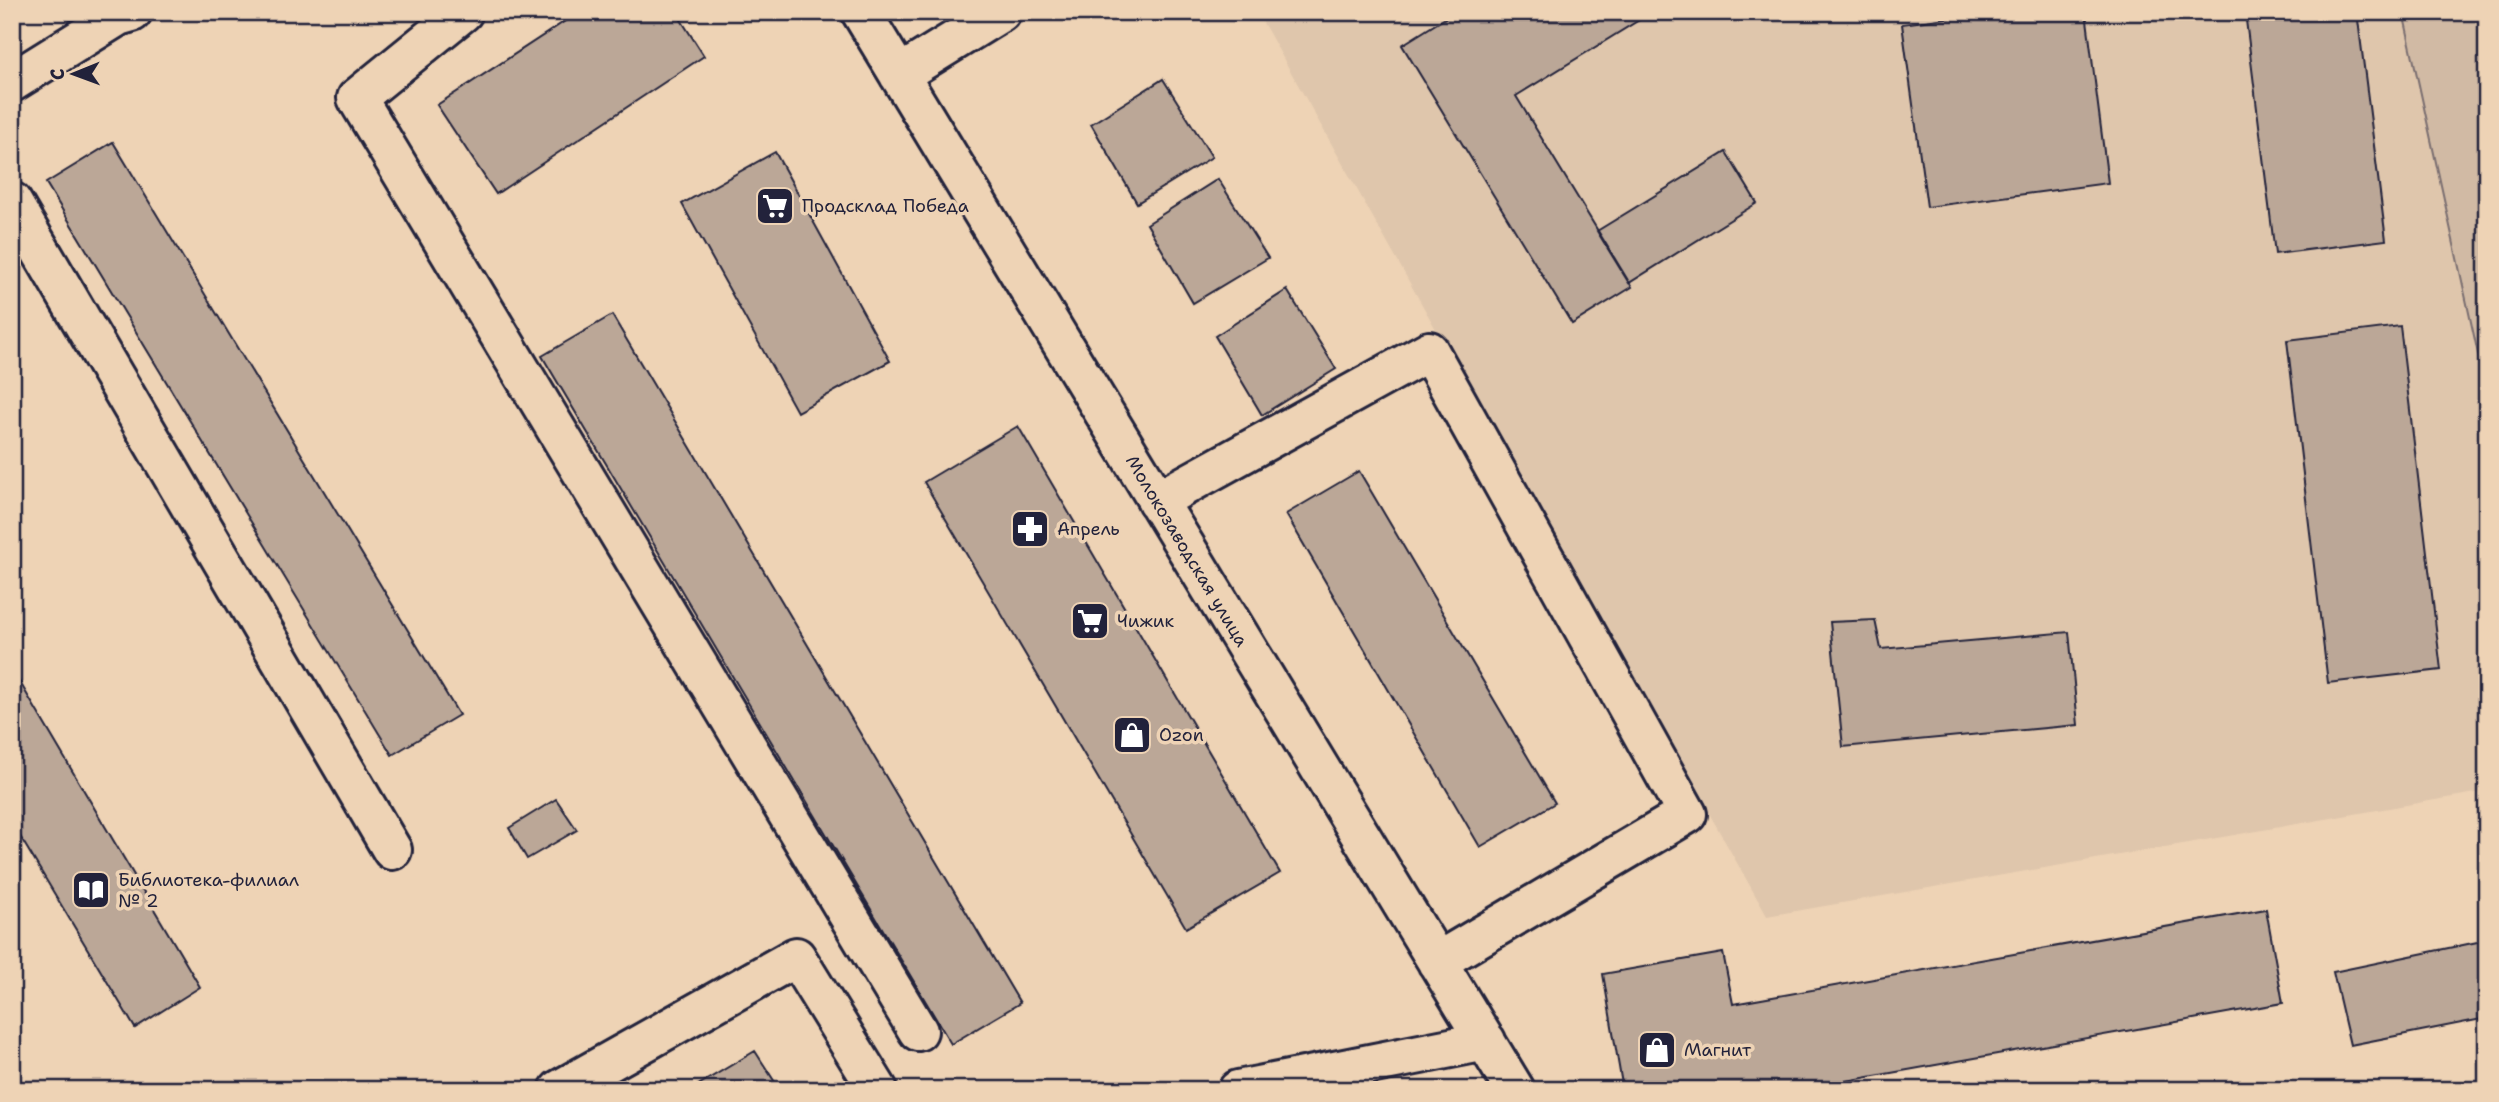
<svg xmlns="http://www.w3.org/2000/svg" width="2499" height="1102" font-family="'Shantell Sans',sans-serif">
<rect width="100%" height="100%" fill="#eed3b5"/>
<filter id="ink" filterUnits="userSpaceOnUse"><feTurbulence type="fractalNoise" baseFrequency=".0143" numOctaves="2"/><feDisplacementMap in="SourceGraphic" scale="14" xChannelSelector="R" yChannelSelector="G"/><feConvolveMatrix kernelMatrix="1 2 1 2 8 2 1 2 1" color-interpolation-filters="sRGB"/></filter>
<g filter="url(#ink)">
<path fill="#dfc6ac" d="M 1257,12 L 2403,12 L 2487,395 L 2487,791 L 1767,916 Z"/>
<path fill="#d1baa4" stroke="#7a6e70" stroke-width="2" d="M 2403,12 L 2487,12 L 2487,395 Z"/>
<path fill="#bba797" stroke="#22223b" stroke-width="2" d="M 579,12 L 676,12 L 704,56 L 496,194 L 437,105 Z
M 1455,12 L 1652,12 L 1516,96 L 1632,287 L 1572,324 L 1402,45 Z
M 1990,12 L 2086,12 L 2108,183 L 1927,207 L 1902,24 Z
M 2245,12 L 2357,12 L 2386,240 L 2275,254 Z
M 1163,79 L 1212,157 L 1137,203 L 1091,124 Z
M 113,142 L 459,715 L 392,755 L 46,183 Z
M 775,152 L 890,361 L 797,412 L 682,204 Z
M 1726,152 L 1757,203 L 1629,283 L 1597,231 Z
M 1218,179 L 1268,258 L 1193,303 L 1147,224 Z
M 1287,290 L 1336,369 L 1262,415 L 1215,336 Z
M 612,315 L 1020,1003 L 951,1044 L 542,356 Z
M 2400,326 L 2441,670 L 2328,683 L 2287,340 Z
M 1018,426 L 1280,873 L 1186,928 L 924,482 Z
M 1359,471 L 1555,803 L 1480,847 L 1286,514 Z
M 1875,620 L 1881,649 L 2069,632 L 2078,725 L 1843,747 L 1830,622 Z
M 12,669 L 200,987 L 135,1028 L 12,823 Z
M 556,799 L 577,830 L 527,859 L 509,828 Z
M 2266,909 L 2283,1003 L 1796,1090 L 1623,1090 L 1603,974 L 1723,953 L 1733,1004 Z
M 2487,940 L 2487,1018 L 2350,1045 L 2333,972 Z
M 755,1051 L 780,1090 L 690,1090 Z"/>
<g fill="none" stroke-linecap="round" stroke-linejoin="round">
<defs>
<path id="minor" d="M 463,12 L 357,98 L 918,1031
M 861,12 L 1515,1090
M 899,75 L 1001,12
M 12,82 L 118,16 L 132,12
M 12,202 L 392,850
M 1157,501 L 1429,351 L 1687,814 L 1437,962
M 559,1090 L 796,957 L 878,1090
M 1238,1090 L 1486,1041"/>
</defs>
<use href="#minor" stroke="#22223b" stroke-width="44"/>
<use href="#minor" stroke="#eed3b5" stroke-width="38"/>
</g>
</g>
<defs>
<symbol id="supermarket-square" viewBox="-11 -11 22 22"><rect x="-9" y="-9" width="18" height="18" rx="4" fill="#22223b" stroke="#eed3b5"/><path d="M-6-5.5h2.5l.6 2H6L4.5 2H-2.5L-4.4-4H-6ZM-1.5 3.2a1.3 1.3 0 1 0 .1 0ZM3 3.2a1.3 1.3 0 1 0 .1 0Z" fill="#fff"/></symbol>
<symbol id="pharmacy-square" viewBox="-11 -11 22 22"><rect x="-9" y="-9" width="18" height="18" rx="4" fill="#22223b" stroke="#eed3b5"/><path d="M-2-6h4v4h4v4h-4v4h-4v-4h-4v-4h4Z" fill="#fff"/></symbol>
<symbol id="shop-square" viewBox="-11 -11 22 22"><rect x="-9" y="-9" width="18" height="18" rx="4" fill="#22223b" stroke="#eed3b5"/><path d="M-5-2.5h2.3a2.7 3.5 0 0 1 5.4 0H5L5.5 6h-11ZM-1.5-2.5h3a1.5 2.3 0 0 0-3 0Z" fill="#fff"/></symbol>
<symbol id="library-square" viewBox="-11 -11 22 22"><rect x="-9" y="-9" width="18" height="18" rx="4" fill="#22223b" stroke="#eed3b5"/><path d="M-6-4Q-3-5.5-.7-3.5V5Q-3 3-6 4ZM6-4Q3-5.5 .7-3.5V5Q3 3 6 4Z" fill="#fff"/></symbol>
</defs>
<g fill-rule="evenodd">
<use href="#supermarket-square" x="753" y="184" width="44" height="44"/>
<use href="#pharmacy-square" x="1008" y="507" width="44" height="44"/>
<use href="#supermarket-square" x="1068" y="599" width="44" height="44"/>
<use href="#shop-square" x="1110" y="713" width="44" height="44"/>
<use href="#library-square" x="69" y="868" width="44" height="44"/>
<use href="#shop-square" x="1635" y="1028" width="44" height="44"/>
</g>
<g text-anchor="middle" stroke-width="7" stroke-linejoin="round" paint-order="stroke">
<g font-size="18" fill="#22223b" stroke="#eed3b5" text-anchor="start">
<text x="802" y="212">Продсклад Победа</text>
<text x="1057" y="535">Апрель</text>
<text x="1117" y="627">Чижик</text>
<text x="1159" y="741">Ozon</text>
<text x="118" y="886">Библиотека-филиал<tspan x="118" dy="21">№ 2</tspan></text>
<text x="1684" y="1056">Магнит</text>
</g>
<g font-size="18" fill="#22223b" stroke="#eed3b5">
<text transform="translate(1187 551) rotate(59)" y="6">Молокозаводская улица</text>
</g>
</g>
<rect width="2499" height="1102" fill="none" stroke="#eed3b5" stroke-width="42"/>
<rect x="21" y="21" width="2457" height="1060" fill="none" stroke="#22223b" stroke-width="2.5" filter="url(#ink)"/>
<g transform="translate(74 74) rotate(269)" stroke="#eed3b5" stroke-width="5" paint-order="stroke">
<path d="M0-5L12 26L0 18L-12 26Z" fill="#22223b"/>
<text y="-10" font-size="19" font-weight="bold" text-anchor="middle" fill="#22223b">С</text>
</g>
</svg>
